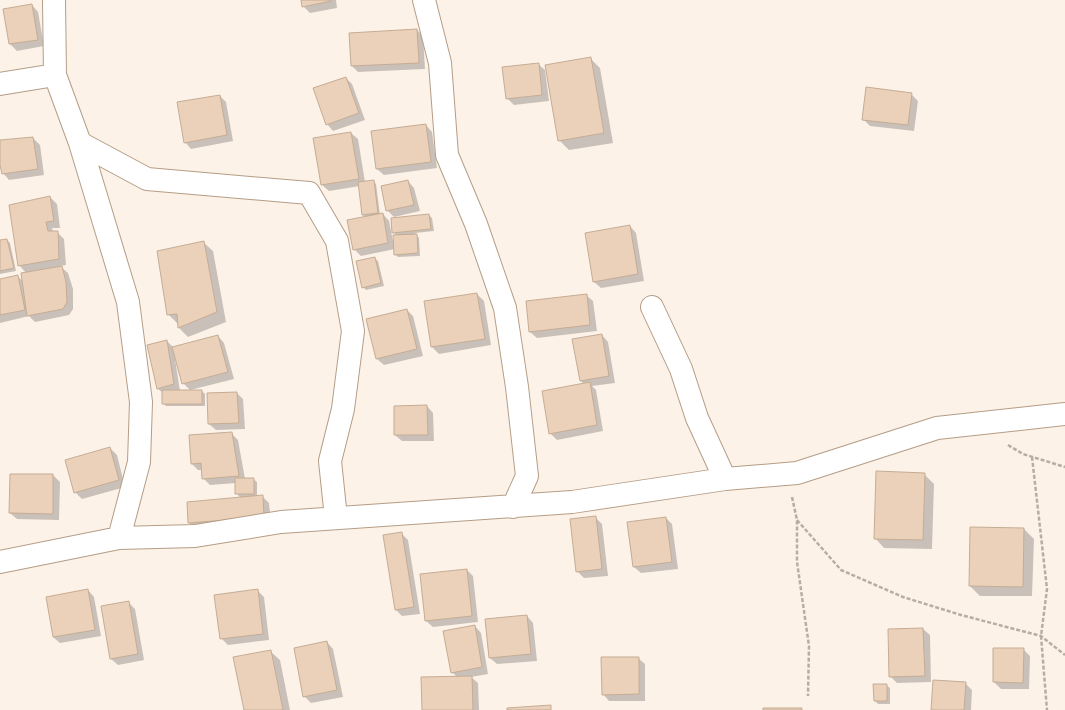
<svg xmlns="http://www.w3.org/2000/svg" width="1065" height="710" font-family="'Sofia Sans Condensed',sans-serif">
<rect width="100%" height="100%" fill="#fcf2e8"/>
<path fill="#0003" d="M 302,0 L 336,0 L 337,8 L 310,13 L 303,6 Z
M 32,5 L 38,12 L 44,46 L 17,51 L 10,44 L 4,10 Z
M 417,30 L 423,36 L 425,69 L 358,72 L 352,66 Z
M 590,58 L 600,68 L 613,143 L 569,150 L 559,140 Z
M 538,64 L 545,70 L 549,101 L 514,105 L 507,98 Z
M 346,78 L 352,84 L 365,120 L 333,131 L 327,124 Z
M 911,94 L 918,101 L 914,131 L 870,126 L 863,119 Z
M 220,96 L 226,102 L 233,141 L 191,149 L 185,142 Z
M 426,125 L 432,132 L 437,168 L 384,175 L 377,169 Z
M 351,133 L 358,139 L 365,182 L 373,181 L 376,184 L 380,215 L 383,214 L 389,221 L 393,241 L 394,240 L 397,236 L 393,232 L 429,215 L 432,218 L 434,231 L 415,233 L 419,238 L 420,256 L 398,257 L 395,254 L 395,249 L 361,256 L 354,249 L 366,218 L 363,215 L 360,186 L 329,191 L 322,185 Z
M 33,138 L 40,145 L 44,175 L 9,180 L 3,173 L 0,160 L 0,141 Z
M 408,181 L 414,188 L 420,211 L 394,217 L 387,210 Z
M 50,197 L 57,204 L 60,228 L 52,228 L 53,232 L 57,232 L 64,239 L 66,265 L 60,266 L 68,273 L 73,289 L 73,309 L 69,315 L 35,322 L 29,316 L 0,323 L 0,280 L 17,276 L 24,282 L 26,273 L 19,265 Z
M 630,226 L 636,233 L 644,281 L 601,288 L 594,282 Z
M 7,240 L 10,243 L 16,271 L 0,274 L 0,242 Z
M 203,242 L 213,251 L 226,322 L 188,337 L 179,328 L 178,324 L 168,314 Z
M 374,258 L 378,261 L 384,286 L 366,290 L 363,287 Z
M 477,294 L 484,301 L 491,345 L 439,354 L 432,347 L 425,302 Z
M 586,295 L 593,301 L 597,331 L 537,338 L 530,332 Z
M 407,310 L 413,316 L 423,356 L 384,365 L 377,359 L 367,319 Z
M 602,335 L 608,342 L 615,383 L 592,386 L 596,390 L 603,431 L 557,440 L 550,433 L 584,384 L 581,381 Z
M 218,336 L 224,343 L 234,379 L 190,390 L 183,383 L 176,359 L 175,359 L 180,391 L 202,391 L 205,394 L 205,406 L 166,406 L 163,403 L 163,393 L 158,389 L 148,345 L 167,341 L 174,348 Z
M 237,393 L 243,399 L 245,429 L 216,430 L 209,424 Z
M 427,406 L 433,413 L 434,441 L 402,441 L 395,435 Z
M 231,433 L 238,440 L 245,479 L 253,479 L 257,482 L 257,497 L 262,496 L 269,503 L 271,523 L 196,530 L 189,523 L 241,498 L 236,493 L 236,483 L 210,485 L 203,478 L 203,470 L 198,470 L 192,464 Z
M 110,448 L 117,455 L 125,487 L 82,499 L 75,492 Z
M 924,474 L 934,484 L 932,549 L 884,548 L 875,538 Z
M 53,475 L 60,482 L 59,520 L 17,519 L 10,513 Z
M 595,517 L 602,524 L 608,576 L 584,578 L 577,571 Z
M 666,518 L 672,524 L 678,569 L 641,573 L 634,567 Z
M 1024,529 L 1034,539 L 1032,596 L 980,596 L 970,586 Z
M 401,533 L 408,540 L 420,614 L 402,616 L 396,610 Z
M 467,570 L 473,576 L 478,622 L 433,627 L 426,621 Z
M 88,590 L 94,597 L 101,636 L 60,643 L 53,637 Z
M 257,590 L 264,597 L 269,640 L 228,645 L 221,638 Z
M 129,603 L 135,609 L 144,660 L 118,665 L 111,659 Z
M 527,616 L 533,623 L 537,661 L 497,664 L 490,658 Z
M 475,626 L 481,633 L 488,674 L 471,677 L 478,683 L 479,710 L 423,710 L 457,677 L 452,672 Z
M 923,629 L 930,635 L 931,682 L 897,683 L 890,676 Z
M 327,642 L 333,649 L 343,697 L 311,703 L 304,696 Z
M 1023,649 L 1030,656 L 1029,689 L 1001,689 L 994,682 Z
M 270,651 L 280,660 L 290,710 L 245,710 Z
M 638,658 L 645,664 L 645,701 L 609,701 L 603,694 Z
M 965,683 L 972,690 L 971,710 L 932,710 Z
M 886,685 L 890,688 L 890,704 L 878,704 L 875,701 Z"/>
<path fill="#ebd1b9" stroke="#c5ac95" d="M 301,0 L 331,0 L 331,1 L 302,7 Z
M 32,4 L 38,40 L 9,44 L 3,9 Z
M 417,29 L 419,63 L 351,66 L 349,33 Z
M 591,57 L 604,133 L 558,141 L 545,65 Z
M 539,63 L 542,95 L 506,99 L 502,67 Z
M 346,77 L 359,113 L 326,125 L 313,88 Z
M 866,87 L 912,93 L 908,125 L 862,120 Z
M 220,95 L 227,135 L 184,143 L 177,102 Z
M 426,124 L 431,162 L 376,169 L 371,131 Z
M 351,132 L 359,179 L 321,185 L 313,138 Z
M 33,137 L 38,169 L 2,174 L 0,165 L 0,140 Z
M 374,180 L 378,213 L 362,215 L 358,182 Z
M 408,180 L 414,205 L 386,211 L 381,186 Z
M 50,196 L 54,221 L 46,222 L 48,231 L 58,231 L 59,259 L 18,266 L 9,205 Z
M 383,213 L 388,243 L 353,250 L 347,220 Z
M 429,214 L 431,229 L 392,233 L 391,218 Z
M 630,225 L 638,274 L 593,282 L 585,233 Z
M 417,234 L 418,253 L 394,255 L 393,235 Z
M 7,239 L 14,268 L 0,271 L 0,240 Z
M 204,241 L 217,312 L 178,328 L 177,314 L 167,315 L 157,251 Z
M 375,257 L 381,283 L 362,288 L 356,261 Z
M 62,266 L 66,282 L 67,302 L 63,309 L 27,316 L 21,273 Z
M 18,275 L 25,310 L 0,315 L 0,279 Z
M 477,293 L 485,339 L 431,347 L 424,301 Z
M 587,294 L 590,325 L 529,332 L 526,301 Z
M 407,309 L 417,349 L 376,359 L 366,319 Z
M 602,334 L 609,376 L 580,381 L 572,339 Z
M 218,335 L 228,372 L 182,384 L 172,347 Z
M 167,340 L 174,384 L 157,389 L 147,345 Z
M 590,382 L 597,425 L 549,434 L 542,391 Z
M 162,390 L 202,390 L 202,404 L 162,404 Z
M 237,392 L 239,423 L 208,424 L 207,393 Z
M 427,405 L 428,435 L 394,435 L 394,406 Z
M 232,432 L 239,476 L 202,479 L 201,463 L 191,464 L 189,435 Z
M 110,447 L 119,480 L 74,493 L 65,460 Z
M 876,471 L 925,473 L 923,540 L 874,539 Z
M 10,474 L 53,474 L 53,514 L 9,513 Z
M 235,478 L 254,478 L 254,494 L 235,494 Z
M 263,495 L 264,517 L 188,523 L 187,502 Z
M 596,516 L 602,569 L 576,572 L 570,519 Z
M 666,517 L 672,562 L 633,567 L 627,522 Z
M 970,527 L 1024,528 L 1023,587 L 969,586 Z
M 402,532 L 414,607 L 395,610 L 383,535 Z
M 467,569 L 472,616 L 425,621 L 420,574 Z
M 88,589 L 95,630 L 53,637 L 46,597 Z
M 258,589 L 263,634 L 220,639 L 214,595 Z
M 129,601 L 138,654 L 110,659 L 101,606 Z
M 527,615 L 531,654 L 489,658 L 485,619 Z
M 475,625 L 482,667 L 451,673 L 443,631 Z
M 923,628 L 925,676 L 889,677 L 888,629 Z
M 327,641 L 337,690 L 303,697 L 294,648 Z
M 993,648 L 1024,648 L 1023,683 L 993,682 Z
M 271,650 L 283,710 L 244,710 L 233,657 Z
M 601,657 L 639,657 L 639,694 L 602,695 Z
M 472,676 L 473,710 L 422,710 L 421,677 Z
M 933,680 L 966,682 L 964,710 L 931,710 Z
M 873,684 L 887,684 L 887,701 L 874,701 Z
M 551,705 L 551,710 L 507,710 L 507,708 Z
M 763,708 L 802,708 L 802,710 L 763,710 Z"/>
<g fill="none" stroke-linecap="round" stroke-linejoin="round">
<defs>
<path id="street" d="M 54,0 L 55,75
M 424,0 L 440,63 L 447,155 L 476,224 L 505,308 L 517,387 L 527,476 L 513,507
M 0,84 L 55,75 L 80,143 L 147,179 L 309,193 L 337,241 L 353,331 L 343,409 L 330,461 L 336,518
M 80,143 L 128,302 L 141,402 L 139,462 L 119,538
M 652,307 L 681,369 L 697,418 L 725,479
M 0,562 L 119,538 L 195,536 L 281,522 L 572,502 L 725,479 L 797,473 L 937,428 L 1065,414"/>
</defs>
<use href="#street" stroke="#b59d86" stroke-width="24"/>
<path stroke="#b7ada3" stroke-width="2.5" stroke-dasharray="4 2" stroke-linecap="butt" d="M 1008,445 L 1023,454 L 1065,467
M 1032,457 L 1047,589 L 1041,636 L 1047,710
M 792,497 L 797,520 L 797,562 L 809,646 L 808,696
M 797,520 L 841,570 L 903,597 L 961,615 L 1041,636 L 1065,655"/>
<use href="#street" stroke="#fff" stroke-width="22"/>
</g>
</svg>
